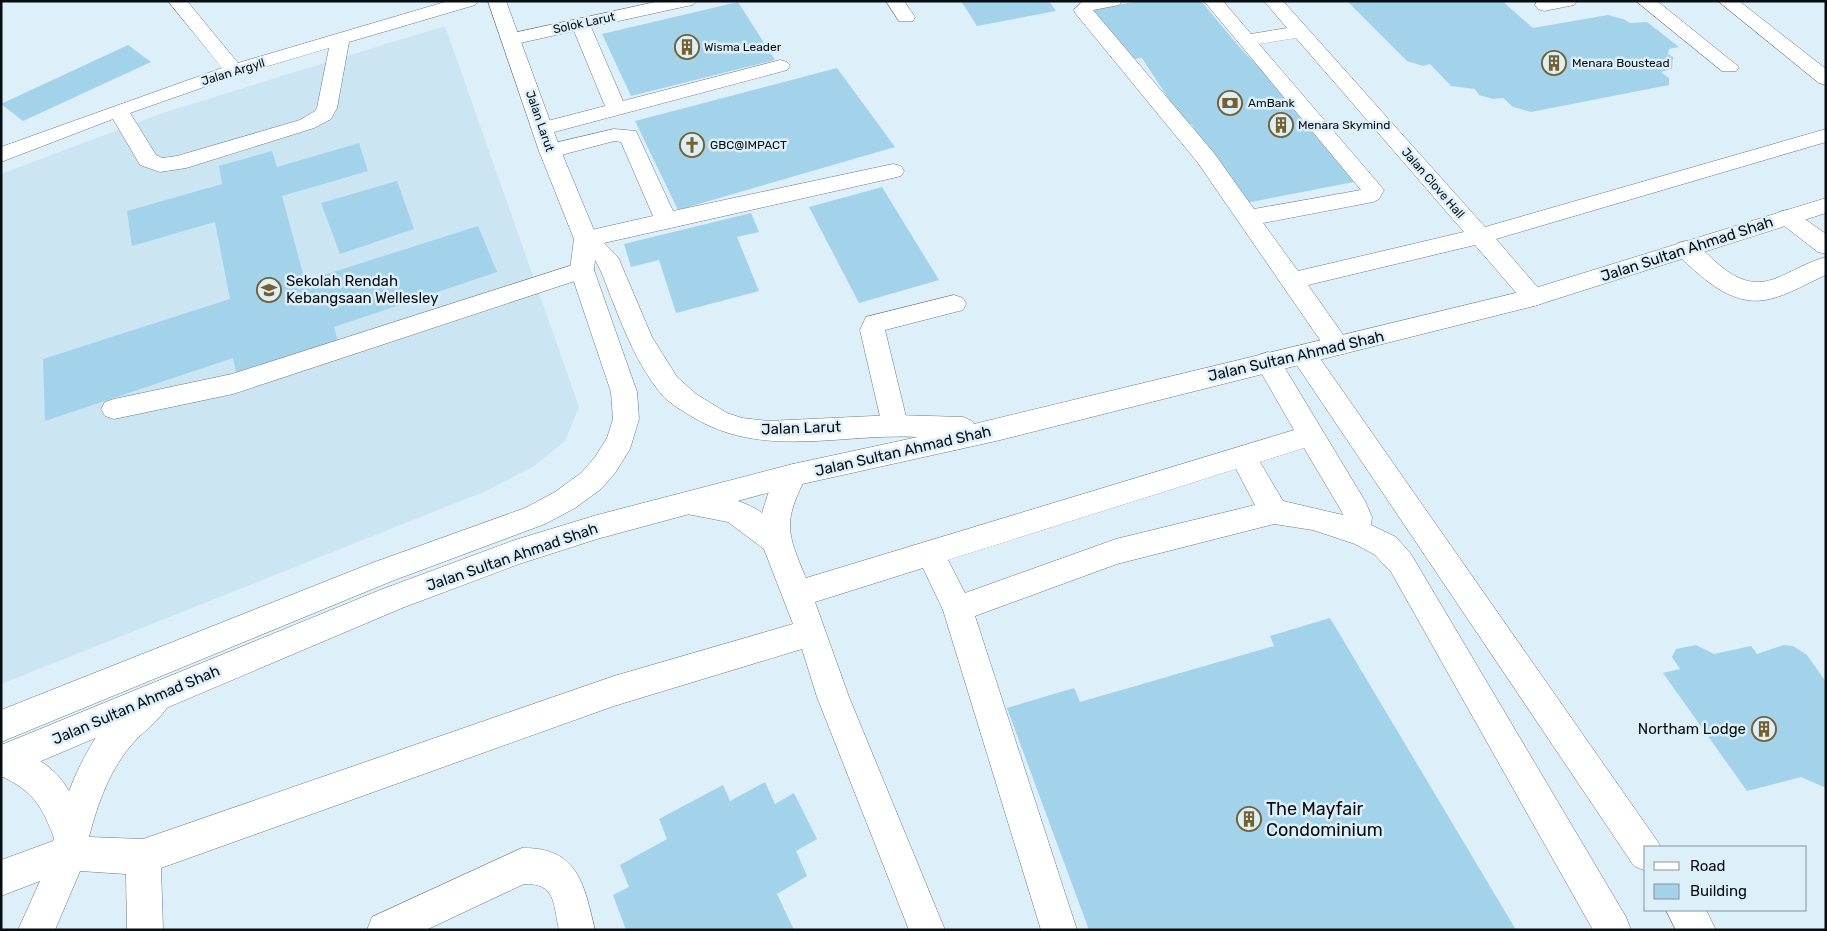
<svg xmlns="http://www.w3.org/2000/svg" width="1827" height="931" font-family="Rubik,sans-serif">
<rect width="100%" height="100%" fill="#ddeff9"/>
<path fill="#cbe5f3" d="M 445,26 L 579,407 L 565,441 L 534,466 L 486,491 L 1,684 L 1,174 L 166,112 Z"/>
<path fill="#a3d2eb" d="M 961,1 L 1049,1 L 1056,11 L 977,26 Z
M 1140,1 L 1201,1 L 1241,49 L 1272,81 L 1354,182 L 1246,203 L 1191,124 L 1185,124 L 1142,58 L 1134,59 L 1092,9 Z
M 1347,1 L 1502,1 L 1533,28 L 1608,15 L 1623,19 L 1630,23 L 1647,22 L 1679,47 L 1669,49 L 1668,54 L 1673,57 L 1672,69 L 1661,72 L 1669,78 L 1669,85 L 1531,112 L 1513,107 L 1503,98 L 1493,99 L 1479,95 L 1475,89 L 1451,86 L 1430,64 L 1423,66 L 1407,61 Z
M 738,2 L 775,60 L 631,96 L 602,34 Z
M 128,45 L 151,62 L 23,121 L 1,104 Z
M 837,68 L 895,147 L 678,210 L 635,121 Z
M 359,143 L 368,171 L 282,196 L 305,281 L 478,226 L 497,272 L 334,327 L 339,346 L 238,381 L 233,358 L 45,421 L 43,359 L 230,299 L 215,222 L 132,246 L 127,211 L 222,184 L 219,166 L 272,151 L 277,167 Z
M 397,181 L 414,229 L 340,254 L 321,203 Z
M 882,187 L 939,280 L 859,303 L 809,207 Z
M 751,213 L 759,232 L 737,237 L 759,291 L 676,313 L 659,260 L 631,267 L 624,244 Z
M 1330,618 L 1516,930 L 1089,930 L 1007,708 L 1074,688 L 1080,702 L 1274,646 L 1270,636 Z
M 1696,645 L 1714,654 L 1751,646 L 1757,654 L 1784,645 L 1793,646 L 1807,655 L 1826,682 L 1826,788 L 1801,777 L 1747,791 L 1663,673 L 1680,669 L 1672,657 L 1676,649 Z
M 765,782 L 775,804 L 794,793 L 817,839 L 796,851 L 807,876 L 777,894 L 794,930 L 626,930 L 613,895 L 629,887 L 620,865 L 667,839 L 659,819 L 723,785 L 730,801 Z"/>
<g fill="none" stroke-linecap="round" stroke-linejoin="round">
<defs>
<path id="minor" d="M 168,1 L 187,1 L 238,63 L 448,1 L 478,1 L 475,5 L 349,42 L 337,108 L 331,119 L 314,128 L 186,168 L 160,172 L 140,165 L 113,119 L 1,162 L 1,147 L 222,68 ZM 329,48 L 317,108 L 315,111 L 300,120 L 177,156 L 162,158 L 156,155 L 130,113 L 241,74 Z
M 660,1 L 696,1 L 693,5 L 687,6 L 591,27 L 623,101 L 780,60 L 787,62 L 790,66 L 787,70 L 543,135 L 536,134 L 533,129 L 536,124 L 605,106 L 574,31 L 511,45 L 504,43 L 501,39 L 504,35 Z
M 886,1 L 904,1 L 915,17 L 913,21 L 899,21 Z
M 1083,1 L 1122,1 L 1119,5 L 1093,10 L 1214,153 L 1254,209 L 1361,190 L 1204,1 L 1223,1 L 1251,34 L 1287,28 L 1264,1 L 1283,1 L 1485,227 L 1826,129 L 1826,142 L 1496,239 L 1546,297 L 1543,303 L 1534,306 L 1525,303 L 1475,245 L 1308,285 L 1351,346 L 1347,353 L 1338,355 L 1329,353 L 1198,163 L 1076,14 L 1074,10 ZM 1296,38 L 1464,232 L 1298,271 L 1263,223 L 1373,202 L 1379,199 L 1384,190 L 1259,44 Z
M 1537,1 L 1577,1 L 1574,5 L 1544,11 L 1538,9 L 1535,5 Z
M 1636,1 L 1657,1 L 1739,67 L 1736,71 L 1722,71 Z
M 1718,1 L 1739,1 L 1826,69 L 1826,85 L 1819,83 Z
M 614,129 L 636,131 L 673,211 L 893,164 L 901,166 L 904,171 L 901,176 L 893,178 L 586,247 L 578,245 L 574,239 L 578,233 L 653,216 L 621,142 L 614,141 L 550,158 L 542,156 L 539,151 L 542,146 Z
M 1787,210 L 1795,212 L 1826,234 L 1826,254 L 1818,252 L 1779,222 L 1776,217 L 1779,212 Z
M 1686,241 C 1701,245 1711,259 1723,268 C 1765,300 1783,269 1826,257 L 1826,275 C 1807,283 1785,297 1765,300 C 1730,306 1700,276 1678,255 L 1674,249 L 1678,243 Z
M 582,262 L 590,264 L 594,270 L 590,276 L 233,394 L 114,419 L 105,416 L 101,409 L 105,402 L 114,399 L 232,374 Z
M 954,295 L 963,298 L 966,304 L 963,310 L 885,330 L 908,425 L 904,432 L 895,435 L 886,432 L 882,425 L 860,330 L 866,317 Z
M 1303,345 L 1312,347 L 1658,842 L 1661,847 L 1646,847 L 1646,871 L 1634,866 L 1294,361 L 1290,354 L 1294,347 Z
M 1268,352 L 1277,355 L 1365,501 L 1372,517 L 1371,525 L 1396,537 L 1411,554 L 1626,917 L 1631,930 L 1593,930 L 1391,572 L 1375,555 L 1355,544 L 1313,530 L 1274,524 L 1117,564 L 975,616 L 1077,930 L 1041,930 L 943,610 L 923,568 L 815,602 L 849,697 L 945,930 L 909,930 L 817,697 L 802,649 L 614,706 L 161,868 L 163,930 L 127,930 L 126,874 L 80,871 L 55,930 L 18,930 L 40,881 L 1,896 L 1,860 L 53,841 L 54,838 C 42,806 33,791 1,776 L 1,745 L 5,744 C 32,755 54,765 69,791 C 85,750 113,700 156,684 L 167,688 L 172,699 C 164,717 147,728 134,742 C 110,769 98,802 89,837 L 143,839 L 614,676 L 793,624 L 764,549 L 728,522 L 677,512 L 673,504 L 677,496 C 699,488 744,499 762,513 L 768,494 L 783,467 L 793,464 L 803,467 L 807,475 C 783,522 786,531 806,578 L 1294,430 L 1255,362 L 1259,355 ZM 1304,448 L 1342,512 L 1343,515 L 1283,501 L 1260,462 ZM 1236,469 L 1255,505 L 1116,539 L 965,593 L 948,560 Z
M 522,848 C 578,847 584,884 595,930 L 559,930 C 553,903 556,883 524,884 L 426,930 L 367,930 L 372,917 Z
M 1666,910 L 1706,910 L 1716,930 L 1676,930 Z"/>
<path id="major" d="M 488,1 L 506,1 L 561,151 L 596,235 L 618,257 L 652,337 L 677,377 L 696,394 L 727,413 L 742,418 L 768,421 L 895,415 L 963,417 L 972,421 L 974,424 L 1532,289 L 1826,198 L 1826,213 L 1534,306 L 996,441 L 793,486 L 597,539 L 519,564 L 402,608 L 1,778 L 1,745 L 380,590 L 515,540 L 597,515 L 793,464 L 918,437 C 839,433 762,460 691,416 C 679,409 666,401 658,390 C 638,364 625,333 613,302 C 607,288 603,273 595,260 L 594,270 L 637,392 L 639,419 L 630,449 L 615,473 L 601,489 L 575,508 L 545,524 L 392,581 L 1,742 L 1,710 L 372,563 L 525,508 L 555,492 L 581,473 L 595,457 L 607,438 L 613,419 L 611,392 L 570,270 L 574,239 L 539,151 Z"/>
</defs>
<use href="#minor" stroke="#6b7b84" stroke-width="1"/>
<use href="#major" stroke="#6b7b84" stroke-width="1"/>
<use href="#minor" fill="#fff" fill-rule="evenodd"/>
<use href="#major" fill="#fff" fill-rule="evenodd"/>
</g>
<defs>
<symbol id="building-ring" viewBox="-11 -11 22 22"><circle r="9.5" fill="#ddeff9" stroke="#766030" stroke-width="1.5"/><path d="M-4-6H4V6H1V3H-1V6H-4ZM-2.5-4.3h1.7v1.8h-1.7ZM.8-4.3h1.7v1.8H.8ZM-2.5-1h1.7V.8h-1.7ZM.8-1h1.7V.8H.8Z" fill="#766030"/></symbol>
<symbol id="bank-ring" viewBox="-11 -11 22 22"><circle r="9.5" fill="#ddeff9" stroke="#766030" stroke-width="1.5"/><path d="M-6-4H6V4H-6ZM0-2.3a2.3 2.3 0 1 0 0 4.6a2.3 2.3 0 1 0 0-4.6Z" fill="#766030"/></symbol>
<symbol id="church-ring" viewBox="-11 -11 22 22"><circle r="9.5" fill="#ddeff9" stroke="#766030" stroke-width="1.5"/><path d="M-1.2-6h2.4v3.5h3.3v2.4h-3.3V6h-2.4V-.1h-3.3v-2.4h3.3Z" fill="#766030"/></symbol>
<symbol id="school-ring" viewBox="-11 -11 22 22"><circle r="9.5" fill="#ddeff9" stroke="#766030" stroke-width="1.5"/><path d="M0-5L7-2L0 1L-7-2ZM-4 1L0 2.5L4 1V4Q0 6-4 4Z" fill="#766030"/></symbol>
</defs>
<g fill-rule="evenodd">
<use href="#building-ring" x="673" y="33" width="28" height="28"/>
<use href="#building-ring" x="1540" y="49" width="28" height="28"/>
<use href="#bank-ring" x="1216" y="89" width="28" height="28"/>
<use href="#building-ring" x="1267" y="111" width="28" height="28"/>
<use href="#church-ring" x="678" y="131" width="28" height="28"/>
<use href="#school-ring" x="255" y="276" width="28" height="28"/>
<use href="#building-ring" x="1750" y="715" width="28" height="28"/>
<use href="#building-ring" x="1235" y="805" width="28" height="28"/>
</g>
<g text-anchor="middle" stroke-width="5" stroke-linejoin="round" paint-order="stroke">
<g font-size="12" fill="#070d10" stroke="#ddeff9">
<text transform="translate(584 23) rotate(-12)" y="4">Solok Larut</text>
<text transform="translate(233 72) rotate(-17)" y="4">Jalan Argyll</text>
<text transform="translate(540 121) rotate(71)" y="4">Jalan Larut</text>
<text transform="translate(1433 183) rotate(49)" y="4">Jalan Clove Hall</text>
</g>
<g font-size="12" fill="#070d10" stroke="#ddeff9" text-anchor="start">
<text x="704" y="51">Wisma Leader</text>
<text x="1572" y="67">Menara Boustead</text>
<text x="1248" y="107">AmBank</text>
<text x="1298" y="129">Menara Skymind</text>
<text x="710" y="149">GBC@IMPACT</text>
</g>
<g font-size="15" fill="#070d10" stroke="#ddeff9">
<text transform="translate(1687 249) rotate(-18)" y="5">Jalan Sultan Ahmad Shah</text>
<text transform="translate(1296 356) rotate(-13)" y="5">Jalan Sultan Ahmad Shah</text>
<text transform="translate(801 428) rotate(-2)" y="5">Jalan Larut</text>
<text transform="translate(903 451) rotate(-13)" y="5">Jalan Sultan Ahmad Shah</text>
<text transform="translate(512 557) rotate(-19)" y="5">Jalan Sultan Ahmad Shah</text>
<text transform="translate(136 705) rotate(-23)" y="5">Jalan Sultan Ahmad Shah</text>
</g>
<g font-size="15" fill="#070d10" stroke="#ddeff9" text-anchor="start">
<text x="286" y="286">Sekolah Rendah<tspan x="286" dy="17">Kebangsaan Wellesley</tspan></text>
<text x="1746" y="734" text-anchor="end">Northam Lodge</text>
</g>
<g font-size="18" fill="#070d10" stroke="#ddeff9" text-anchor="start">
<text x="1266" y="815">The Mayfair<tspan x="1266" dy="21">Condominium</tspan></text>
</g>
</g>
<rect width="1827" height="931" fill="none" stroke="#070d10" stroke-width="5"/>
<rect x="1644" y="846" width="162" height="65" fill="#ddeff9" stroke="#87959c"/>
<rect x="1654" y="862" width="25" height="8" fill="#ffffff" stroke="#87959c"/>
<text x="1690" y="871" font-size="15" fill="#070d10">Road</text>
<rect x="1654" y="884" width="25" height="15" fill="#a3d2eb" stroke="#87959c"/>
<text x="1690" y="896" font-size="15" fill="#070d10">Building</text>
</svg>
